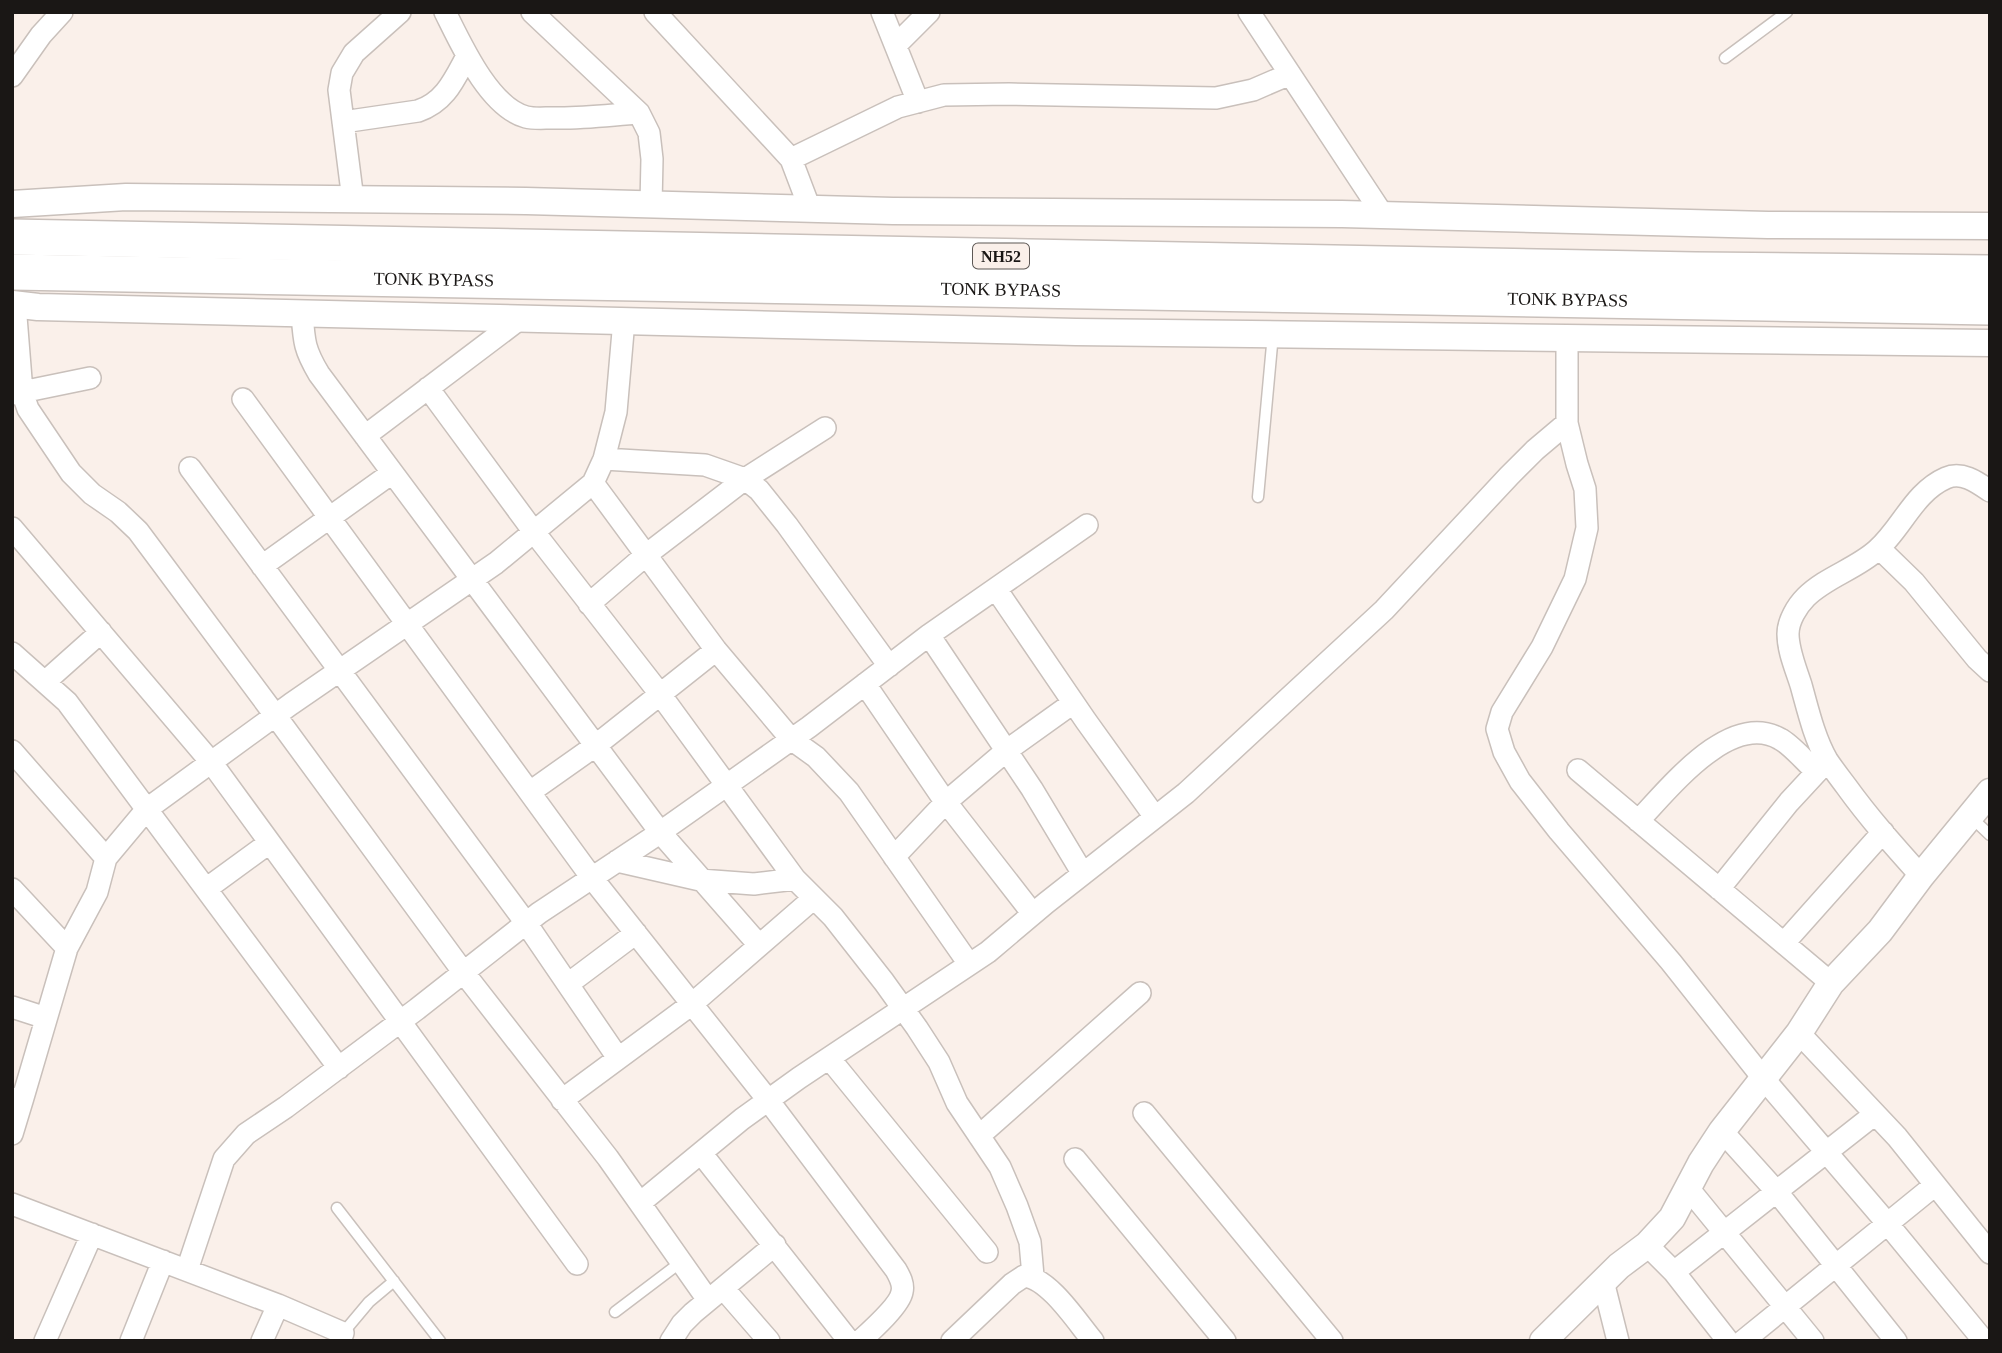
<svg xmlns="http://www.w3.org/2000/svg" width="2002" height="1353" font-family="'Times New Roman',serif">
<rect width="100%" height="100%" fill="#faf0ea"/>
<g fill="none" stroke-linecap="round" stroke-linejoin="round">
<defs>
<path id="service" d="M 1725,58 L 1787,12
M 1258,497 L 1273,334
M 1970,816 L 1990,835
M 337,1208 L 440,1341
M 615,1312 L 681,1262
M 343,1333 L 369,1302 L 394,1281"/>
<path id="minor" d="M 445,12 C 461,44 489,107 526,117 C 534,119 544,118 552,118 C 581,119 610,115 639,113
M 532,12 L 639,113 L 649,133 L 652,159 L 651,204
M 655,12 L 791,159 L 810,209
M 882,12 L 918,102
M 1249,12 L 1383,215
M 896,45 L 929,12
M 12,76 L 41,35 L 62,12
M 343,122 L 418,111 C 445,102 454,80 467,56
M 791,159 L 898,107 L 944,95 L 1009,94 L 1216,98 L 1253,90 L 1290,74
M 353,200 L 339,90 L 342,73 L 354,53 L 400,12
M 15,304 L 22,392 L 28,409 L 71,473 L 92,494 L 118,512 L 138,531 L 275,715 L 464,973 L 608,1158 L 708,1300
M 302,313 C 304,341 304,349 319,374 L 660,832 L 759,945
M 1567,338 L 1567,423 L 1577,464 L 1585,489 L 1587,528 L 1575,579 L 1542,647 L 1502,712 L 1497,729 L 1504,752 L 1520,781 L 1559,831 L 1671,962 L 1763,1078 L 1887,1223 L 1984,1341
M 428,388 L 534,532 L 660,694 L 795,879 L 833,917 L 884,982 L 917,1028 L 939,1062 L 957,1103 L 1000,1167 L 1017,1206 L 1030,1242 L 1033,1276
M 12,394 L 90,378
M 243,399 L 592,878 L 768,1100 L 896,1270 C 900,1277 904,1284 902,1292 C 900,1305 871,1331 860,1341
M 365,436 L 521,318
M 604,459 L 705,465 L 745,479 L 759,490 L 787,525 L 889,666
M 190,468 L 526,923 L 618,1058
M 593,483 L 716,650 L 791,739 L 816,757 L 849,792 L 969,964
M 12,528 L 211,762 L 577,1264
M 1879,548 L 1914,582 L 1977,659 L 1990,671
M 262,566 L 392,473
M 996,589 L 1086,721 L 1155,817
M 589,604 L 646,555 L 745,479 L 825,428
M 929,635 L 1032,789 L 1083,874
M 12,653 L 67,702 L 339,1068
M 46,681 L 101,632
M 865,684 L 942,797 L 1033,914
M 12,751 L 106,858
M 1578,770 L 1831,983
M 530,792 L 595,746 L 716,650
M 1638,821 C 1669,789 1730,710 1780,739 C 1792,745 1806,763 1817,772
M 894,857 L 946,802 L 1006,751 L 1073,703
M 617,861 L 700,880 L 754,884 L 795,879
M 1921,876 C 1895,847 1869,818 1846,786 C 1840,778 1833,769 1827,760 C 1814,737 1808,710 1801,685 C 1796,669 1788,651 1788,634 C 1788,621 1797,606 1806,597 C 1826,577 1856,569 1877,550 C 1902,528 1914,492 1946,478 C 1962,471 1977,482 1990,491
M 12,889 L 67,948
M 206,889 L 269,843
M 1719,889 L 1789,802 L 1826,762
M 1784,943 L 1883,832
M 568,984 L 636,933
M 12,1007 L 46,1018
M 1799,1033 L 1897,1137 L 1990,1253
M 829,1058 L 987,1252
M 12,1098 L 22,1101 L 67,948 L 97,892 L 106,858 L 147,809 L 291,704 L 496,563 L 593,483 L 604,459 L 616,412 L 624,320
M 562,1100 L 692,1004 L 814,898
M 1144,1113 L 1332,1341
M 1722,1131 L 1777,1192 L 1896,1341
M 12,1134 L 22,1101
M 979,1136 L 1140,993
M 701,1153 L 849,1341
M 1075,1159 L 1225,1341
M 1688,1188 L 1813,1341
M 640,1203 L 742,1119 L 799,1078 L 988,952 L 1046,903 L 1186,793 L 1384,610 L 1509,476 L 1535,450 L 1567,423
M 12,1204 L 278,1305 L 343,1333 L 340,1341
M 1647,1245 L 1674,1272 L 1728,1341
M 187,1270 L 224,1159 L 246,1134 L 286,1107 L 417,1009 L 539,913 L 652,838 L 809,727 L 929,635 L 1087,525
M 1674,1272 L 1875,1114
M 1603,1281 L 1618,1341
M 723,1288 L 769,1341
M 45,1341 L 92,1234
M 131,1341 L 163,1261
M 262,1341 L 278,1305
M 671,1341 L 682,1324 L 693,1313 L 775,1245
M 952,1341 L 1012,1284 L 1024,1276 C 1049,1278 1077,1322 1093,1341
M 1743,1341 L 1935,1185"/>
<path id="tertiary" d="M 12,204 L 126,197 L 526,201 L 893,211 L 1342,214 L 1768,225 L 1990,226
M 12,304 L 38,307 L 1076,332 L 1990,343
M 1543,1341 L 1619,1266 L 1647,1245 L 1672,1218 L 1701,1163 L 1722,1131 L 1799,1033 L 1831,983 L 1880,931 L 1921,876 L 1990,792"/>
<g id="trunk">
<path d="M 12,237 L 1695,270 L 1990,273"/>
<path id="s1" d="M 12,272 L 1990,307"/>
</g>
</defs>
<use href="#service" stroke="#c9c0bb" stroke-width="13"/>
<use href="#minor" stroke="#c9c0bb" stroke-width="24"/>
<use href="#tertiary" stroke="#c9c0bb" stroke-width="29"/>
<use href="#trunk" stroke="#c9c0bb" stroke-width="38"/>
<use href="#service" stroke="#fff" stroke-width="10"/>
<use href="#minor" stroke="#fff" stroke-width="21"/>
<use href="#tertiary" stroke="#fff" stroke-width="26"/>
<use href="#trunk" stroke="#fff" stroke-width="35"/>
</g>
<g text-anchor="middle" stroke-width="5" stroke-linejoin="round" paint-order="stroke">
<rect fill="#faf0ea" stroke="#5d5855" stroke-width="2" x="973" y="243.5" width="56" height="25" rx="5"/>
<g font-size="16" font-weight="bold" fill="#1a1715">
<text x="1001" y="262">NH52</text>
</g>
<g font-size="18" fill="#1a1715" stroke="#faf0ea">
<text dy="6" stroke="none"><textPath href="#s1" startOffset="422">TONK BYPASS</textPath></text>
<text dy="6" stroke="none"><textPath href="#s1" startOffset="989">TONK BYPASS</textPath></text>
<text dy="6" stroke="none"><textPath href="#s1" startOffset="1556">TONK BYPASS</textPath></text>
</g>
</g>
<rect width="2002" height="1353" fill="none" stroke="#1a1715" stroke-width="28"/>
</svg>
